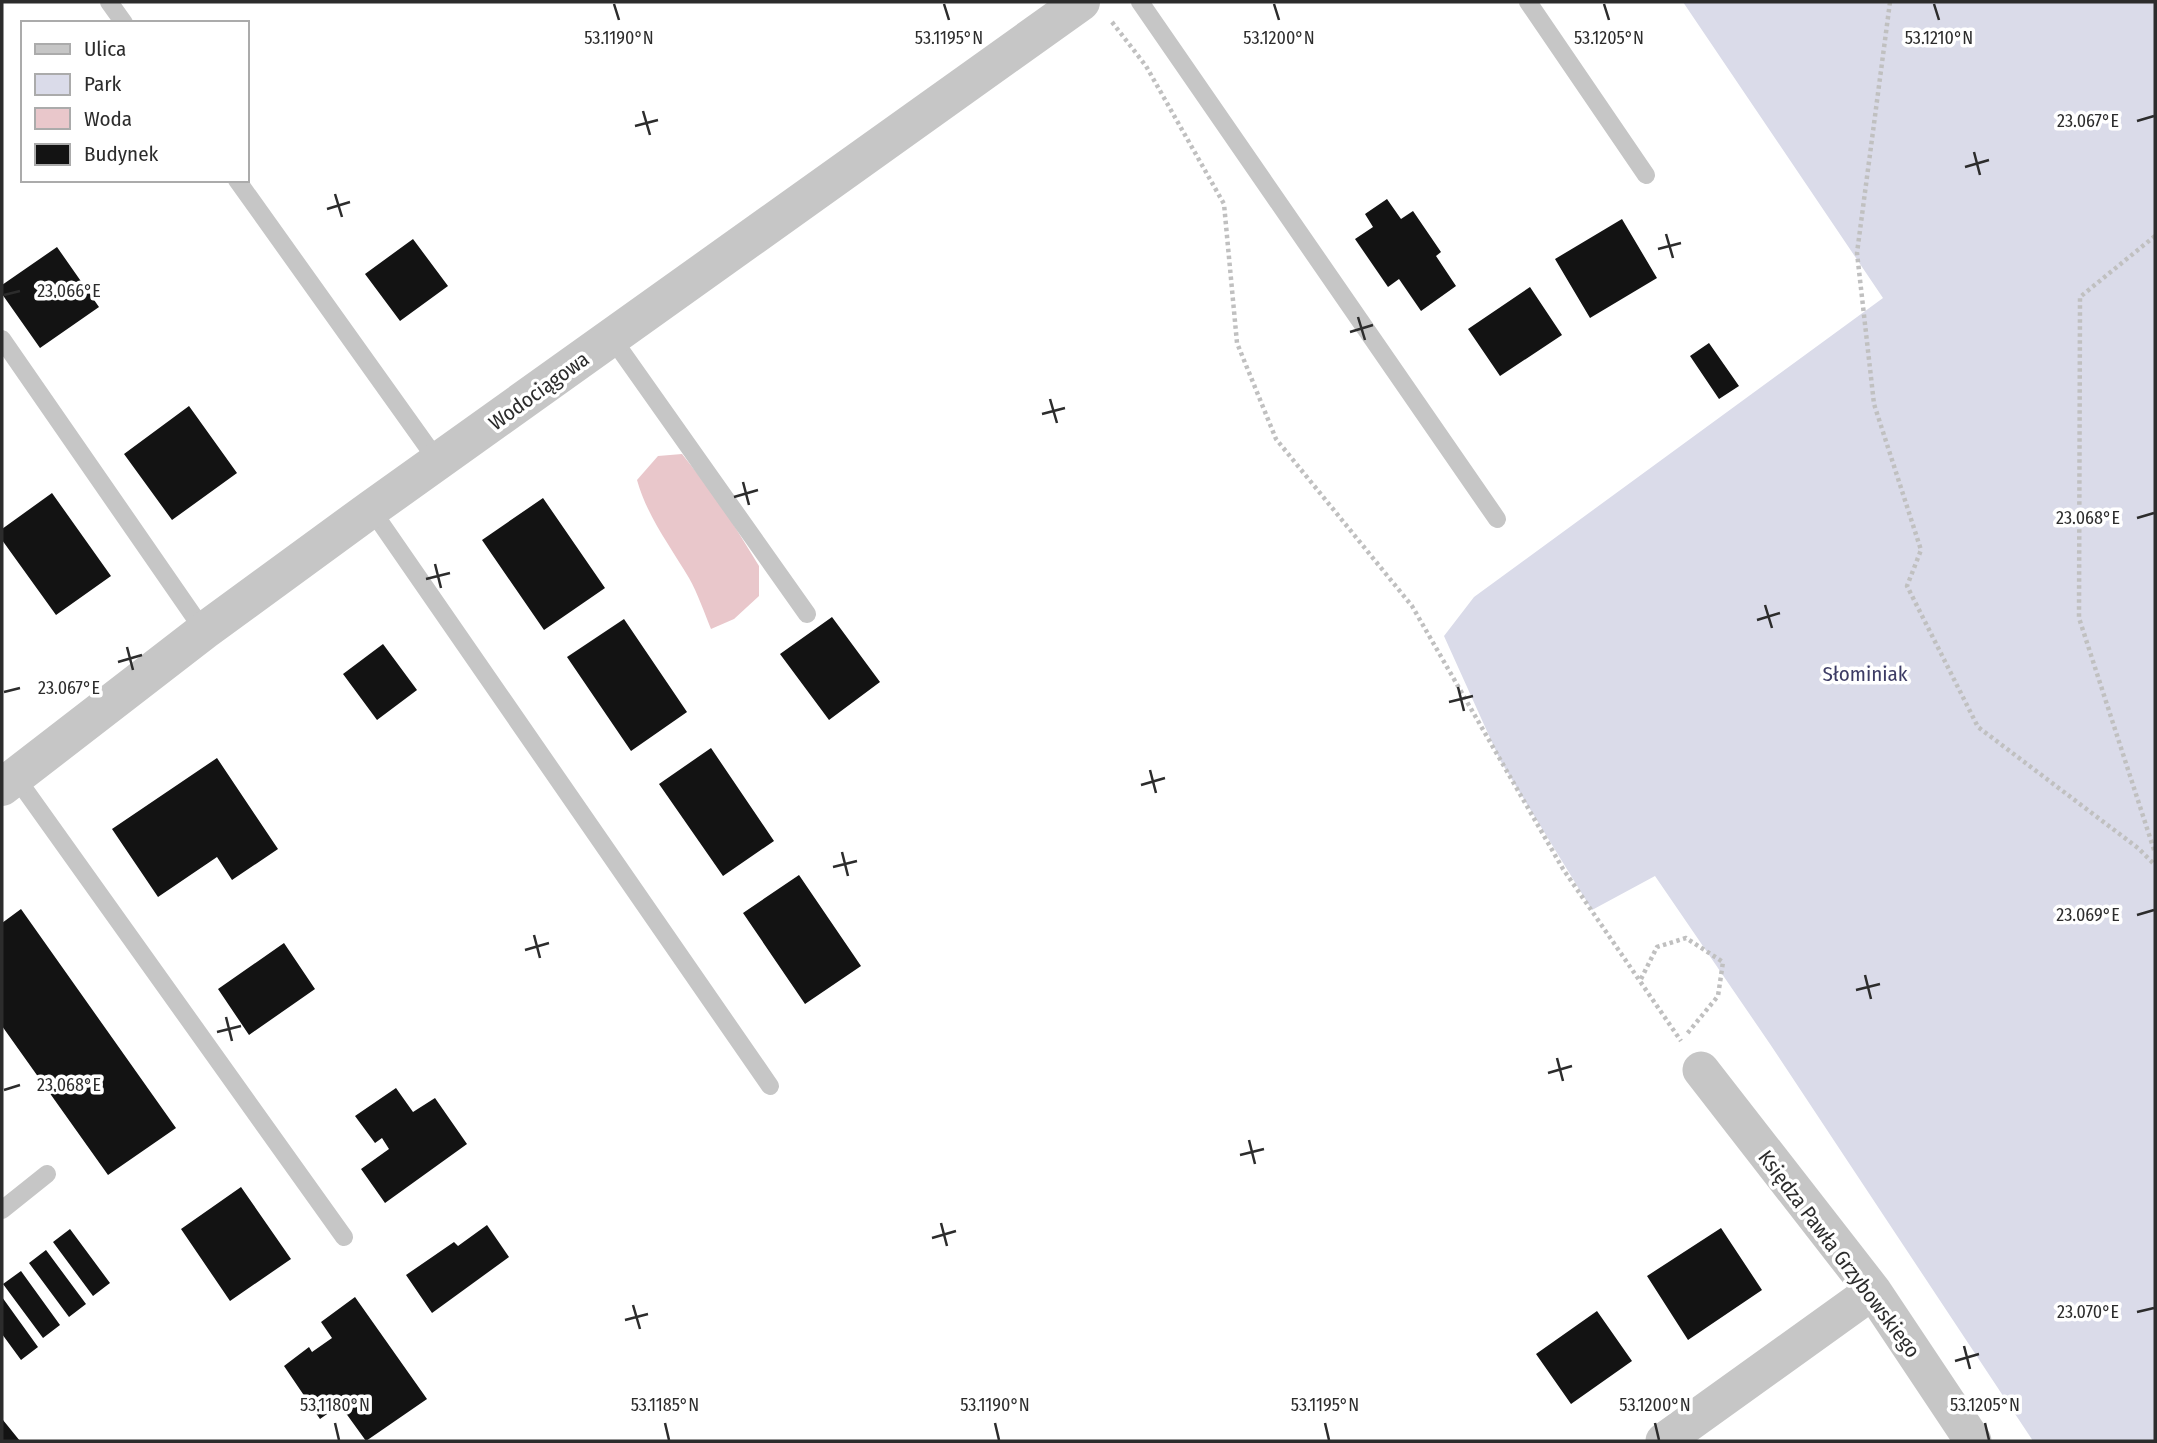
<svg xmlns="http://www.w3.org/2000/svg" width="2157" height="1443" font-family="'Fira Sans Condensed',sans-serif">
<rect width="100%" height="100%" fill="#fff"/>
<path fill="#dadbe9" d="M 1683,2 L 2155,2 L 2155,1441 L 2033,1441 L 1770,1044 L 1655,876 L 1592,910 L 1500,760 L 1444,636 L 1474,597 L 1883,298 Z"/>
<path fill="#e9c7cb" d="M 682,454 L 719,501 L 759,566 L 759,596 L 734,619 L 711,629 C 704,612 698,594 689,578 C 670,546 647,516 637,480 L 658,456 Z"/>
<path fill="#131313" d="M 1387,199 L 1401,219 L 1413,211 L 1441,252 L 1436,256 L 1456,286 L 1421,311 L 1399,279 L 1388,287 L 1355,239 L 1373,227 L 1365,214 Z
M 1622,219 L 1657,278 L 1590,318 L 1555,259 Z
M 413,239 L 448,286 L 400,321 L 365,274 Z
M 57,247 L 99,307 L 40,348 L 2,294 L 2,285 Z
M 1530,287 L 1562,335 L 1500,376 L 1468,329 Z
M 1709,343 L 1739,386 L 1719,399 L 1690,356 Z
M 189,406 L 237,473 L 172,520 L 124,454 Z
M 52,493 L 111,576 L 56,615 L 2,540 L 2,529 Z
M 543,498 L 605,588 L 544,630 L 482,540 Z
M 832,617 L 880,682 L 829,720 L 780,654 Z
M 624,619 L 687,712 L 631,751 L 567,657 Z
M 383,644 L 417,690 L 377,720 L 343,674 Z
M 711,748 L 774,841 L 723,876 L 659,784 Z
M 217,758 L 278,849 L 232,880 L 217,857 L 158,897 L 112,829 Z
M 799,875 L 861,966 L 805,1004 L 743,913 Z
M 21,909 L 176,1128 L 108,1175 L 2,1026 L 2,923 Z
M 284,943 L 315,989 L 249,1035 L 218,989 Z
M 396,1088 L 413,1112 L 435,1098 L 467,1144 L 385,1203 L 361,1169 L 389,1149 L 382,1138 L 375,1143 L 355,1116 Z
M 241,1187 L 291,1259 L 230,1301 L 181,1229 Z
M 487,1225 L 509,1257 L 432,1313 L 406,1275 L 454,1242 L 458,1246 Z
M 1721,1228 L 1762,1290 L 1688,1340 L 1647,1276 Z
M 70,1229 L 110,1283 L 93,1296 L 53,1242 Z
M 46,1250 L 86,1304 L 69,1317 L 29,1263 Z
M 21,1271 L 60,1325 L 43,1338 L 3,1284 Z
M 2,1297 L 38,1347 L 21,1360 L 2,1334 Z
M 355,1297 L 427,1399 L 366,1441 L 340,1405 L 320,1419 L 284,1366 L 309,1347 L 312,1352 L 332,1338 L 321,1322 Z
M 1597,1311 L 1632,1361 L 1571,1404 L 1536,1354 Z
M 3,1420 L 20,1441 L 2,1441 L 2,1422 Z"/>
<g fill="none" stroke-linecap="round" stroke-linejoin="round">
<path stroke="#c0c0c0" stroke-width="4.5" stroke-dasharray="3.5 3.5" stroke-linecap="butt" d="M 1890,2 L 1857,253 L 1874,404 L 1921,550 L 1907,586 L 1978,727 L 2138,848 L 2155,865
M 1112,22 L 1146,66 L 1224,204 L 1237,343 L 1276,439 L 1412,606 L 1563,869 L 1681,1041
M 2155,236 L 2080,297 L 2079,618 L 2155,853
M 1641,979 L 1657,947 L 1686,938 L 1723,962 L 1718,996 L 1686,1035"/>
<path stroke="#c6c6c6" stroke-width="18" d="M 109,2 L 124,23
M 1140,2 L 1497,519
M 1528,2 L 1646,175
M 237,180 L 439,463
M 612,338 L 807,614
M 2,339 L 204,631
M 371,509 L 770,1086
M 15,776 L 344,1237
M 2,1210 L 47,1174"/>
<path stroke="#c6c6c6" stroke-width="37" d="M 1701,1070 L 1873,1291 L 1973,1441
M 1664,1441 L 1873,1291"/>
<path stroke="#c6c6c6" stroke-width="38" d="M 2,787 L 204,631 L 371,509 L 1081,2"/>
</g>
<path fill="none" stroke="#2c2c2c" stroke-width="2.5" d="M 614,4 L 619,20M 944,4 L 949,20M 1274,4 L 1279,20M 1604,4 L 1609,20M 1934,4 L 1939,20M 643,111 L 650,135M 2137,121 L 2154,116M 635,126 L 658,120M 1974,152 L 1980,175M 1965,167 L 1989,160M 335,194 L 342,217M 327,209 L 350,202M 1666,234 L 1673,258M 1658,249 L 1681,243M 4,295 L 20,291M 1358,317 L 1365,340M 1350,332 L 1373,325M 1050,399 L 1057,423M 1042,414 L 1065,408M 743,482 L 749,505M 734,497 L 758,490M 2137,518 L 2154,513M 435,564 L 441,588M 426,579 L 450,573M 1765,605 L 1772,628M 1757,620 L 1780,613M 127,647 L 133,670M 118,662 L 142,655M 1458,687 L 1464,711M 4,692 L 20,688M 1449,702 L 1473,696M 1150,770 L 1156,793M 1141,785 L 1165,778M 842,852 L 848,876M 833,867 L 857,861M 2137,915 L 2154,910M 534,935 L 540,958M 525,950 L 549,943M 1865,975 L 1871,999M 1856,990 L 1880,984M 226,1017 L 232,1041M 217,1032 L 241,1026M 1557,1058 L 1563,1081M 1548,1073 L 1572,1066M 4,1090 L 20,1085M 1249,1140 L 1255,1164M 1240,1155 L 1264,1149M 941,1223 L 947,1246M 932,1238 L 956,1231M 633,1305 L 640,1329M 2137,1312 L 2154,1308M 625,1320 L 648,1314M 1964,1346 L 1970,1369M 1955,1361 L 1979,1354M 335,1423 L 339,1440M 665,1423 L 669,1440M 995,1423 L 999,1440M 1325,1423 L 1329,1440M 1655,1423 L 1659,1440M 1985,1423 L 1989,1440"/>
<g text-anchor="middle" stroke-width="7" stroke-linejoin="round" paint-order="stroke">
<g font-size="21" fill="#2c2c2c" stroke="#fff">
<text transform="translate(539 391) rotate(-36)" y="7">Wodociągowa</text>
<text transform="translate(1839 1254) rotate(53)" y="7">Księdza Pawła Grzybowskiego</text>
</g>
<g font-size="21" fill="#3d3c65" stroke="#fff">
<text x="1865" y="681">Słominiak</text>
</g>
</g>
<g font-size="18" text-anchor="middle" fill="#2c2c2c" stroke="#fff" stroke-width="7" stroke-linejoin="round" paint-order="stroke">
<text x="1279" y="44">53.1200°N</text>
<text x="1939" y="44">53.1210°N</text>
<text x="619" y="44">53.1190°N</text>
<text x="949" y="44">53.1195°N</text>
<text x="1609" y="44">53.1205°N</text>
<text x="2088" y="127">23.067°E</text>
<text x="69" y="297">23.066°E</text>
<text x="2088" y="524">23.068°E</text>
<text x="69" y="694">23.067°E</text>
<text x="2088" y="921">23.069°E</text>
<text x="69" y="1091">23.068°E</text>
<text x="2088" y="1318">23.070°E</text>
<text x="335" y="1411">53.1180°N</text>
<text x="665" y="1411">53.1185°N</text>
<text x="995" y="1411">53.1190°N</text>
<text x="1325" y="1411">53.1195°N</text>
<text x="1655" y="1411">53.1200°N</text>
<text x="1985" y="1411">53.1205°N</text>
</g>
<rect width="2157" height="1443" fill="none" stroke="#2c2c2c" stroke-width="7"/>
<rect x="21" y="21" width="228" height="161" fill="#ffffff" stroke="#ababab" stroke-width="2"/>
<rect x="35" y="44" width="35" height="10" fill="#c6c6c6" stroke="#ababab" stroke-width="2"/>
<text x="84" y="56" font-size="21" fill="#2c2c2c">Ulica</text>
<rect x="35" y="74" width="35" height="21" fill="#dadbe9" stroke="#ababab" stroke-width="2"/>
<text x="84" y="91" font-size="21" fill="#2c2c2c">Park</text>
<rect x="35" y="108" width="35" height="21" fill="#e9c7cb" stroke="#ababab" stroke-width="2"/>
<text x="84" y="126" font-size="21" fill="#2c2c2c">Woda</text>
<rect x="35" y="144" width="35" height="21" fill="#131313" stroke="#ababab" stroke-width="2"/>
<text x="84" y="161" font-size="21" fill="#2c2c2c">Budynek</text>
</svg>
